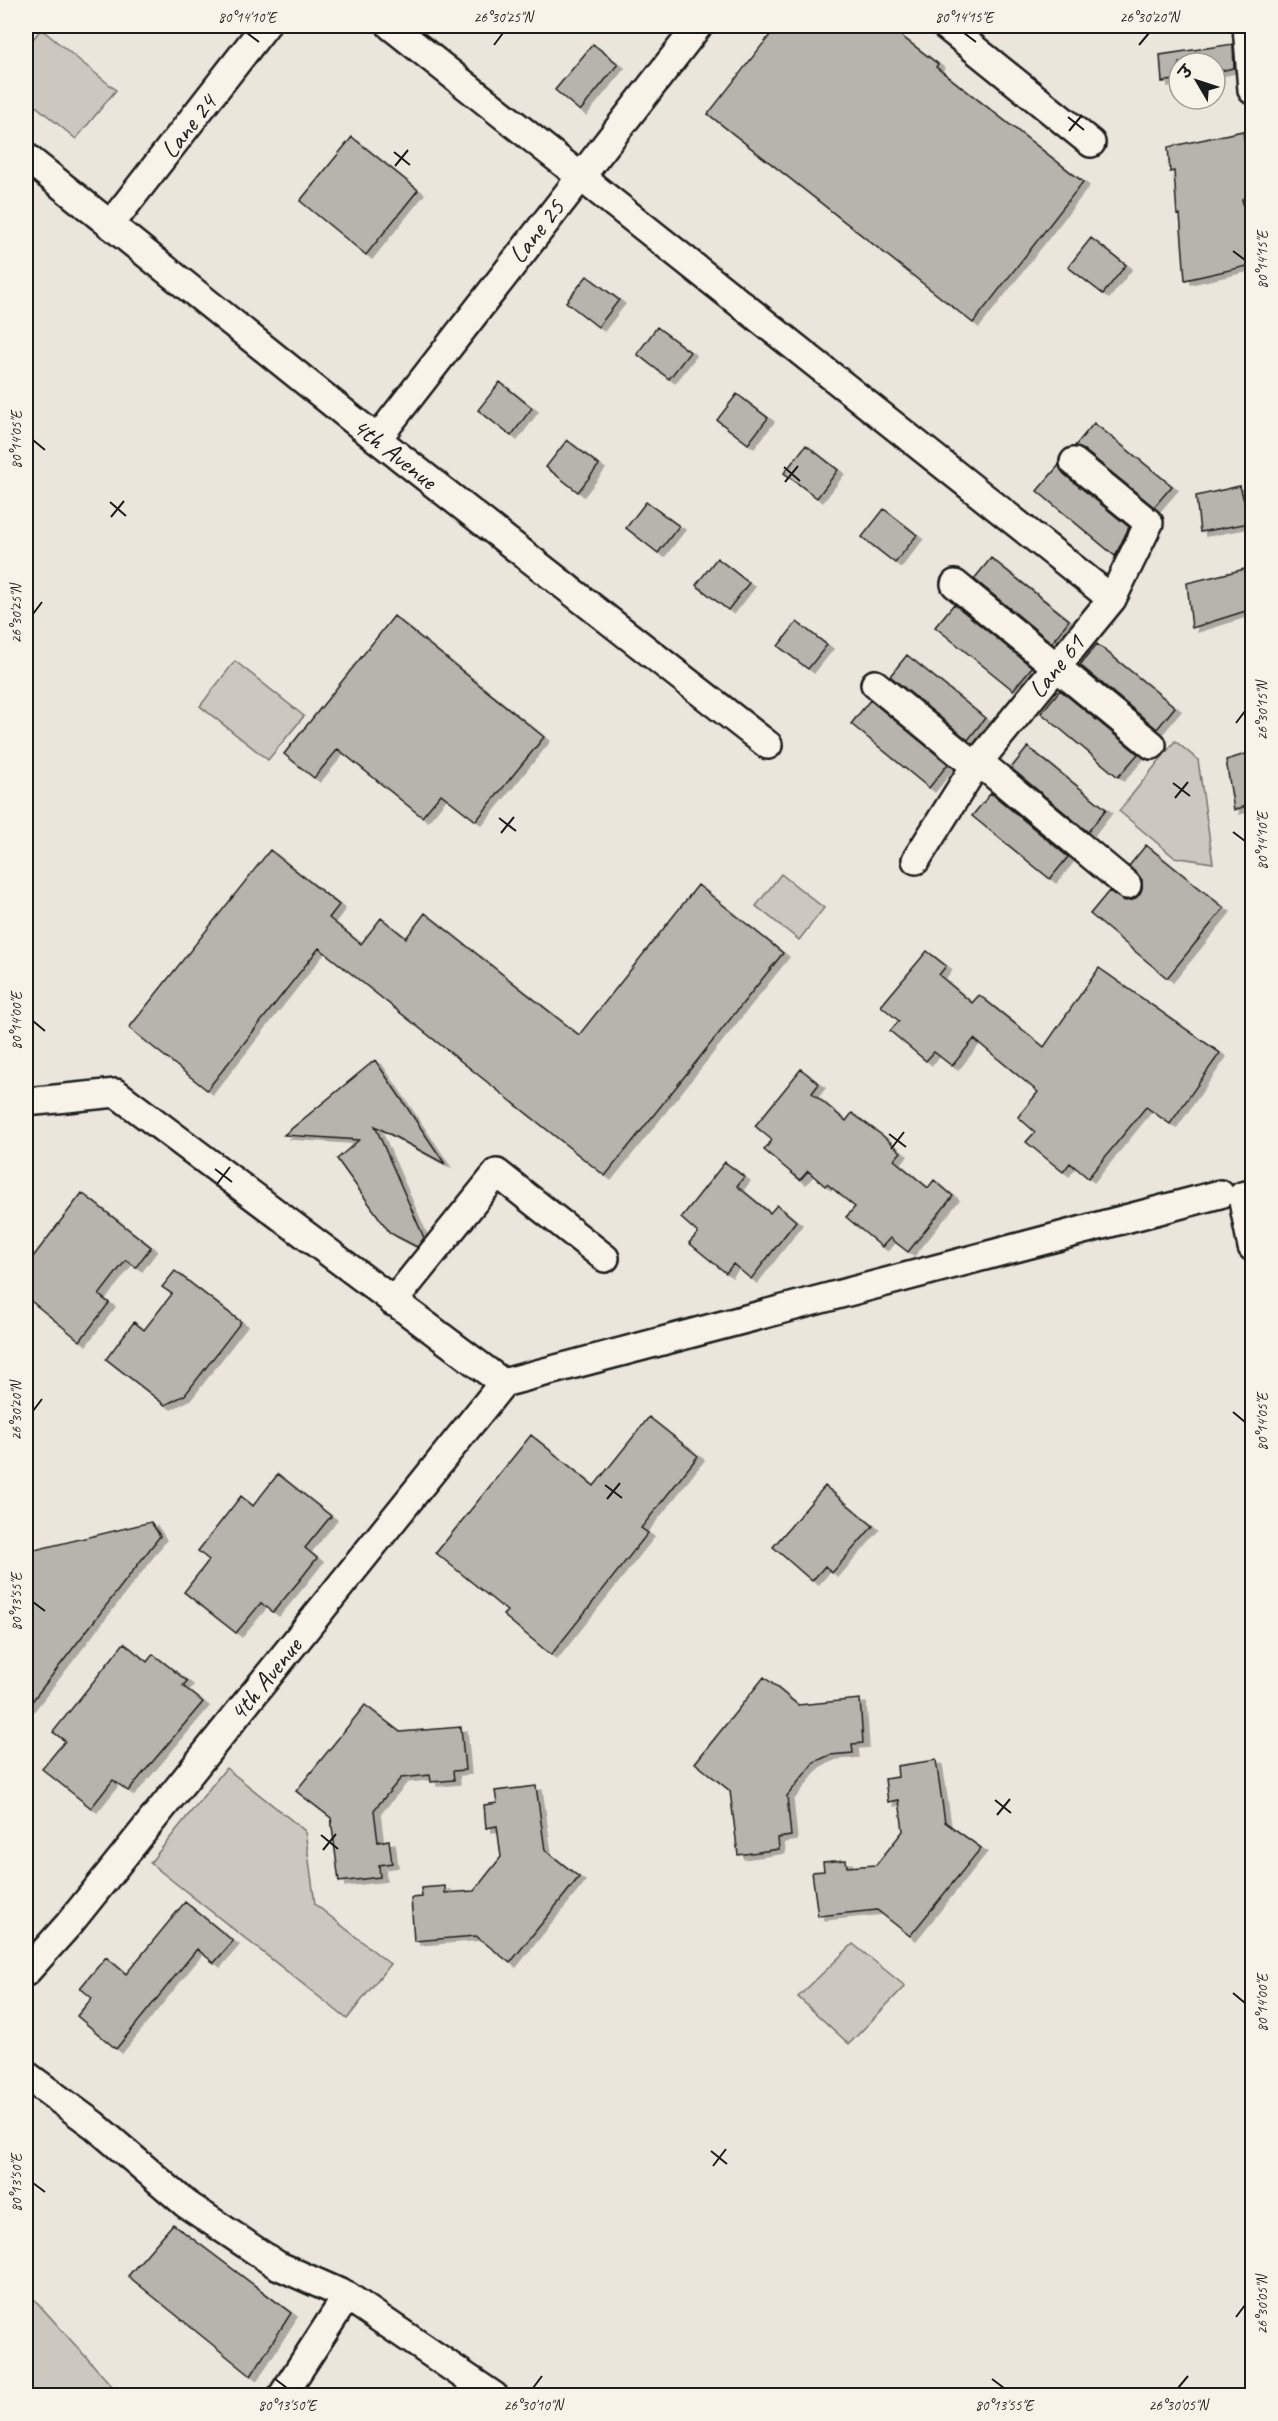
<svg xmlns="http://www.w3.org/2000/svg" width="1278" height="2421" font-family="Caveat,'Playpen Sans Deva',sans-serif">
<defs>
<filter id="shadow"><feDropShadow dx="6" dy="4" stdDeviation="0" flood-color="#0004"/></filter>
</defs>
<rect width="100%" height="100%" fill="#eae6dc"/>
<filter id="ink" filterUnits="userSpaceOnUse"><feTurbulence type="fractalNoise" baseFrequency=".0167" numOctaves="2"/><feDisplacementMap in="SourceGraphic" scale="12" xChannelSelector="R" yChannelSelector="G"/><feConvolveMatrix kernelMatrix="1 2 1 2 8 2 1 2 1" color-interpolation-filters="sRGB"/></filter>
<g filter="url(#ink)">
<path fill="#ccc8c0" stroke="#74726e" stroke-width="1.5" d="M 41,29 L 116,90 L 76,139 L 26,98 L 26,48 Z
M 235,661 L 304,716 L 268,760 L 200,706 Z
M 1175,741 L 1198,760 L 1213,863 L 1174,857 L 1119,811 Z
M 781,874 L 824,908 L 799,940 L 756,906 Z
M 226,1768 L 305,1831 L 315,1904 L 390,1964 L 347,2019 L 150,1863 Z
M 853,1944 L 905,1986 L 849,2044 L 798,1997 Z
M 26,2290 L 120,2395 L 26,2395 Z"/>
<path fill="#b6b4ac" stroke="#1c1c1c" stroke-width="1.5" filter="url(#shadow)" d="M 777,26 L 888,26 L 938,64 L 936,67 L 1083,182 L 973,323 L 708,114 Z
M 593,44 L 618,64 L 580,111 L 555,90 Z
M 1233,44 L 1234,68 L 1215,72 L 1215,63 L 1179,63 L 1179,79 L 1162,82 L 1160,55 Z
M 1243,131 L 1252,196 L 1242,199 L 1252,240 L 1252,265 L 1185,280 L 1180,214 L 1177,215 L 1174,171 L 1170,172 L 1168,147 Z
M 352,137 L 418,190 L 366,255 L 300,201 Z
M 1091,238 L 1126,265 L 1103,294 L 1068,267 Z
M 587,276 L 619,300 L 598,327 L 566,302 Z
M 657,327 L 690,352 L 669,379 L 637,354 Z
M 500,382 L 532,408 L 511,436 L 478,410 Z
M 737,394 L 768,418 L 748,444 L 717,420 Z
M 1094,423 L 1172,486 L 1154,507 L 1084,450 L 1074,447 Z
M 567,440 L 599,465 L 578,492 L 546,467 Z
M 806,445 L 838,470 L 817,498 L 784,473 Z
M 1059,465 L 1064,474 L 1129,527 L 1115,556 L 1037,491 Z
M 1240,486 L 1250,523 L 1200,532 L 1196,496 Z
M 646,502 L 679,526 L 658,553 L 626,528 Z
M 884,509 L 917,535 L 895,563 L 862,537 Z
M 717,558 L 749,583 L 728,610 L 696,585 Z
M 991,558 L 1069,620 L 1052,643 L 974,579 Z
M 1245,569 L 1249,610 L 1192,628 L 1187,583 Z
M 954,604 L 1032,667 L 1013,690 L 935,627 Z
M 394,616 L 544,737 L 476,821 L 441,794 L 422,817 L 338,749 L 314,778 L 284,754 Z
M 797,622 L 827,645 L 808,669 L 778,646 Z
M 1097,644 L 1175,707 L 1157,729 L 1080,665 Z
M 907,655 L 985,718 L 968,740 L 890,676 Z
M 1060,690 L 1138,754 L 1118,777 L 1041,713 Z
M 870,700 L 948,764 L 929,788 L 851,724 Z
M 1028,747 L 1106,809 L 1088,832 L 1011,768 Z
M 1246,754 L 1252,771 L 1252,804 L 1234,810 L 1226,760 Z
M 991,793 L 1068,857 L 1050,879 L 972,816 Z
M 1146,845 L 1224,908 L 1167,978 L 1090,914 L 1109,891 L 1125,901 L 1133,900 L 1139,895 L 1142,888 L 1142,880 L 1129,866 Z
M 270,850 L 339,905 L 329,918 L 361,944 L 381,918 L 406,938 L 425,913 L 579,1035 L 698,885 L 783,953 L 605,1176 L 319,948 L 207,1090 L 129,1028 Z
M 927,951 L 946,966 L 939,975 L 972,1003 L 979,995 L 1044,1047 L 1099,968 L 1220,1053 L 1170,1124 L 1146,1107 L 1088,1178 L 1070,1163 L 1063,1172 L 1026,1142 L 1035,1132 L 1018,1117 L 1038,1092 L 974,1039 L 952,1066 L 934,1052 L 926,1061 L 890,1031 L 899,1021 L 881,1006 Z
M 375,1060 L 445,1164 L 375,1126 L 424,1238 L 417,1247 L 390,1233 L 337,1159 L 359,1140 L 284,1135 Z
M 801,1069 L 819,1084 L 812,1093 L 846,1121 L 852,1113 L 883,1136 L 901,1152 L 894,1160 L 928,1188 L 934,1180 L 953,1196 L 908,1252 L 890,1238 L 882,1247 L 846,1217 L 855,1207 L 827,1184 L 825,1186 L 808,1171 L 800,1180 L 764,1150 L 772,1140 L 755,1126 Z
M 725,1162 L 744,1177 L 737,1186 L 770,1213 L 777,1205 L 796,1221 L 751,1279 L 733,1264 L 726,1273 L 689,1243 L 698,1233 L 681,1218 Z
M 82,1193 L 151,1247 L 136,1267 L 126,1260 L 99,1295 L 109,1303 L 80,1341 L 26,1297 L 26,1266 Z
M 175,1271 L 241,1322 L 185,1395 L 165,1405 L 106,1359 L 134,1322 L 144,1330 L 172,1294 L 162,1287 Z
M 649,1417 L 698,1456 L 641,1528 L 648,1533 L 551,1655 L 503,1615 L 507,1611 L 436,1553 L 531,1435 L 594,1486 Z
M 278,1474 L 331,1516 L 305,1548 L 317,1558 L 299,1581 L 273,1612 L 261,1603 L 236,1633 L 184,1592 L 209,1560 L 198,1551 L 241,1496 L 253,1506 Z
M 825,1486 L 873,1526 L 832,1573 L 825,1566 L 812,1581 L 773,1547 Z
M 151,1522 L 160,1536 L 26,1709 L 26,1552 Z
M 124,1643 L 147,1662 L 153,1654 L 187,1681 L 183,1686 L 203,1702 L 128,1791 L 113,1780 L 91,1808 L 42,1769 L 65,1741 L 53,1732 Z
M 764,1677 L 798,1705 L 860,1699 L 863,1743 L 852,1744 L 853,1753 L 830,1755 L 814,1762 L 787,1796 L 791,1836 L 778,1838 L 779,1849 L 738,1855 L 730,1791 L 695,1763 Z
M 365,1705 L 400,1732 L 461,1727 L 465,1770 L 453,1771 L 454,1780 L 431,1782 L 430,1775 L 401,1778 L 374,1810 L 378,1842 L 389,1840 L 392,1863 L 379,1865 L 380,1877 L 339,1882 L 331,1818 L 296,1791 Z
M 936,1760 L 945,1822 L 981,1848 L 910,1936 L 877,1910 L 818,1916 L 812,1872 L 824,1871 L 823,1862 L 846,1860 L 847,1867 L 876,1865 L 903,1831 L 899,1800 L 888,1802 L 885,1779 L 898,1777 L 897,1766 Z
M 536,1786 L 545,1850 L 579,1877 L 510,1963 L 476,1936 L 414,1941 L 411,1898 L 422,1897 L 421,1888 L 445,1886 L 445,1893 L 474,1891 L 501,1857 L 497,1826 L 486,1828 L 484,1805 L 497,1803 L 495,1791 Z
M 185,1902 L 233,1941 L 214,1963 L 197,1949 L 116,2049 L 77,2016 L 92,1998 L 80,1988 L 106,1957 L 126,1974 Z
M 173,2224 L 291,2313 L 251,2376 L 128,2276 Z"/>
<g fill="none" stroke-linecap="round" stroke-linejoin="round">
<defs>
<path id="minor" d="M 391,26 L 1112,599 L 975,766 L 916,860
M 946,26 L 1091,143
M 1247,26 L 1252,90
M 26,157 L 377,439 L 768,745
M 110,225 L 265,26
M 377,439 L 698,26
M 1074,462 L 1149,523 L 1112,599
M 955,584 L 1152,745
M 875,684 L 975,766 L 990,771 L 1127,885
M 26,1102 L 116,1093 L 503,1383
M 1252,1194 L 1242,1196 L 1252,1247
M 393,1302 L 497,1173 L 605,1258
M 503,1383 L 1220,1194
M 26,1972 L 69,1924 L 503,1383
M 26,2075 L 94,2125 L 186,2204 L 277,2265 L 347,2296 L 494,2396
M 282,2396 L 347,2296"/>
</defs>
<use href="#minor" stroke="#1c1c1c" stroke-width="32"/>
<use href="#minor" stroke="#f7f3e8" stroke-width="27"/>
</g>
</g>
<path fill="none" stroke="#1c1c1c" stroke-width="2" d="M 247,33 L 259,42M 964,33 L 976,42M 494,45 L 503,33M 1139,45 L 1149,33M 1068,117 L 1084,130M 1069,131 L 1082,115M 394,152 L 410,165M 395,166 L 408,150M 1233,251 L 1245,260M 33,440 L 45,450M 784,467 L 800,481M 785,482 L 798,466M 110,502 L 126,516M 111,517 L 124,501M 33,614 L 42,602M 1236,723 L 1245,711M 1173,783 L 1190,796M 1175,798 L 1188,782M 499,818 L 516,831M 1233,832 L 1245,841M 501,833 L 514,817M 33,1021 L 45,1031M 889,1134 L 906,1147M 891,1149 L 904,1132M 215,1169 L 232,1182M 217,1184 L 230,1167M 33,1411 L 42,1399M 1233,1412 L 1245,1422M 605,1485 L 622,1498M 607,1499 L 620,1483M 33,1602 L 45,1611M 995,1800 L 1011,1813M 997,1815 L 1010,1799M 321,1835 L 338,1849M 323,1850 L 336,1834M 1233,1993 L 1245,2003M 711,2151 L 727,2164M 713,2166 L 726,2149M 33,2183 L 45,2192M 1236,2317 L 1245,2305M 275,2379 L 287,2388M 992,2379 L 1004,2388M 533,2388 L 542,2376M 1178,2388 L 1188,2376"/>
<g text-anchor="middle" stroke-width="5" stroke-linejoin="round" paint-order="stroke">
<g font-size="26" fill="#1c1c1c" stroke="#f7f3e8">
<text transform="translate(188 126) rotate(-52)" y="9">Lane 24</text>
<text transform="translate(536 231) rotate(-52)" y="9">Lane 25</text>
<text transform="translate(395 453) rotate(38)" y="9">4th Avenue</text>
<text transform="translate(1056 666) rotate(-51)" y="9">Lane 61</text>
<text transform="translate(265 1679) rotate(-51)" y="9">4th Avenue</text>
</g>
</g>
<rect width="1278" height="2421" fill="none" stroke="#f7f3e8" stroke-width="66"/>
<g transform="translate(1197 81) rotate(309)"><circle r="28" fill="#f7f3e8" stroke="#9f9d96" stroke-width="1.5"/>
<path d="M0-4.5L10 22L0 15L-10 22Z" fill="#1c1c1c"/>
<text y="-9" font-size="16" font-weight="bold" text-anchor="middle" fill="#1c1c1c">उ</text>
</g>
<rect x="33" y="33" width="1212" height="2355" fill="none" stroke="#1c1c1c" stroke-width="2"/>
<g font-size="15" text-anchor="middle" fill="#1c1c1c">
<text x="247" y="22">80°14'10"E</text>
<text x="503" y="22">26°30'25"N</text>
<text x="964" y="22">80°14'15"E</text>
<text x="1149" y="22">26°30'20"N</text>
<text transform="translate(1262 260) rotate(-90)" y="5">80°14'15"E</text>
<text transform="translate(16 440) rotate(-90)" y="5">80°14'05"E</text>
<text transform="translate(16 614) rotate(-90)" y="5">26°30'25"N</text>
<text transform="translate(1262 711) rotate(-90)" y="5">26°30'15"N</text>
<text transform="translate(1262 841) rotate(-90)" y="5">80°14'10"E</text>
<text transform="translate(16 1021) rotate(-90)" y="5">80°14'00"E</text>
<text transform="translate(16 1411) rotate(-90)" y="5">26°30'20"N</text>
<text transform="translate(1262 1422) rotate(-90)" y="5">80°14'05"E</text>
<text transform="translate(16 1602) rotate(-90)" y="5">80°13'55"E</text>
<text transform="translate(1262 2003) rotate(-90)" y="5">80°14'00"E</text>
<text transform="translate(16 2183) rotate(-90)" y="5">80°13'50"E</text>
<text transform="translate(1262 2305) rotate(-90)" y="5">26°30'05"N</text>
<text x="287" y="2410">80°13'50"E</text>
<text x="533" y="2410">26°30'10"N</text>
<text x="1004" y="2410">80°13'55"E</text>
<text x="1178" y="2410">26°30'05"N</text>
</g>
</svg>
